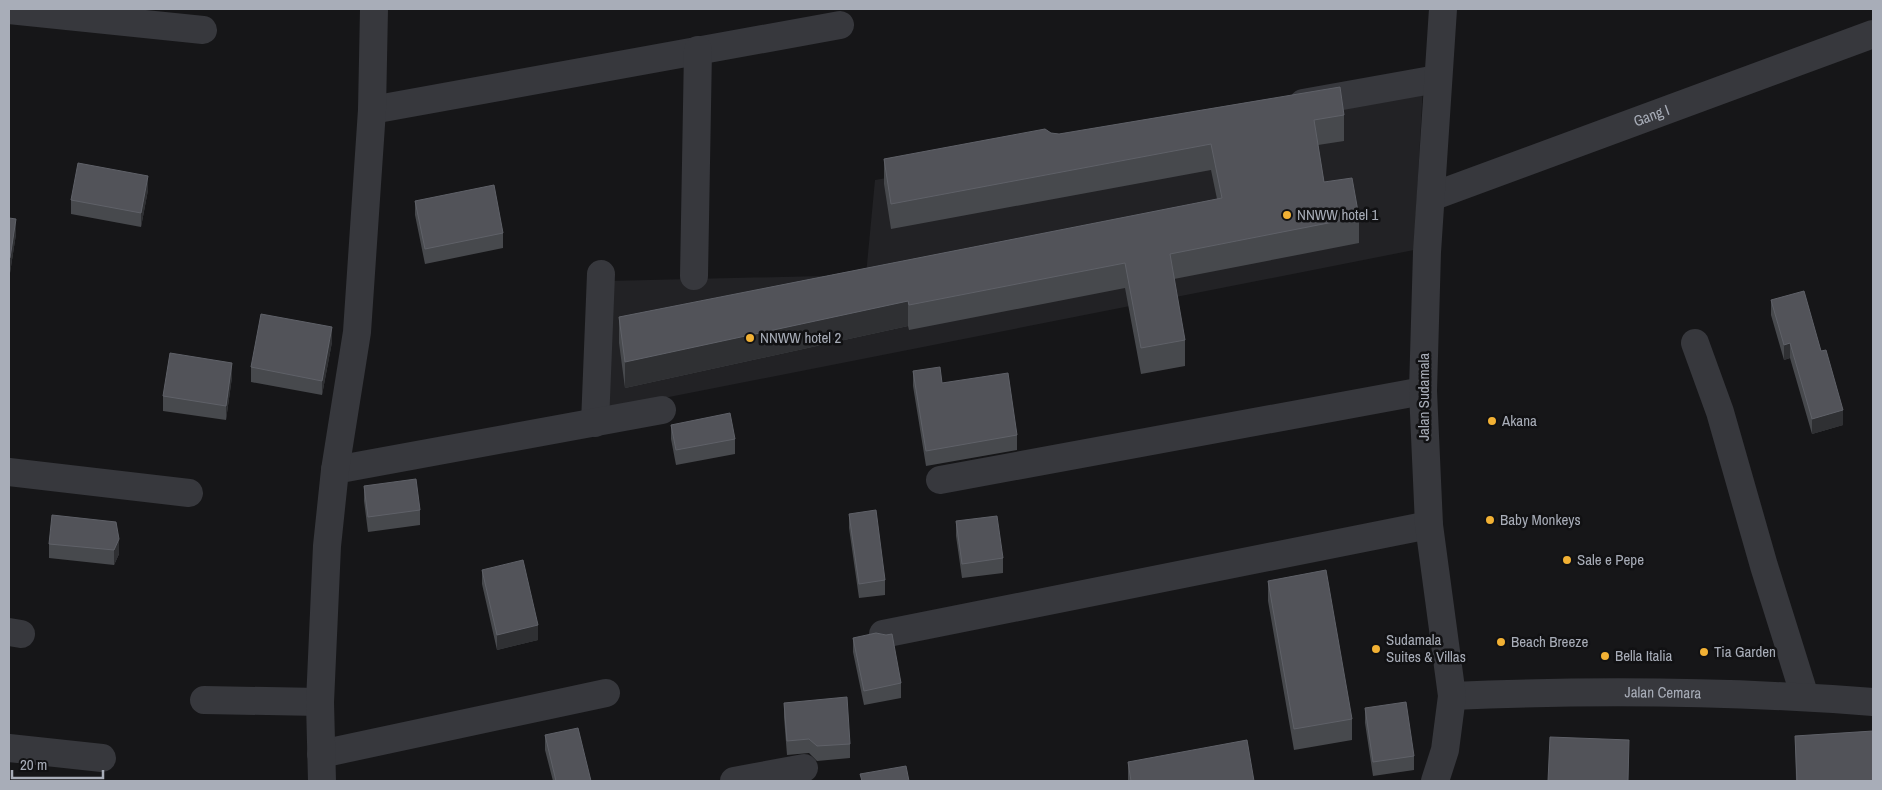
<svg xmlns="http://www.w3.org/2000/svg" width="1882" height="790" font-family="'Archivo Narrow',sans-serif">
<rect width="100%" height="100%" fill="#161618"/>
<path fill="#222225" d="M 1423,87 L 1414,250 L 603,410 L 608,281 L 866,275 L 875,180 Z"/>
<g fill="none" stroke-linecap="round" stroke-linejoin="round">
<g stroke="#37383d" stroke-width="28">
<path d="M 9,10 L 203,30"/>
<path d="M 1303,103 L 1437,79"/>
<path d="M 372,110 L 840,25"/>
<path id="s1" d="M 1431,197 L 1873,34"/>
<path d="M 694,276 L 698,50"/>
<path d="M 1695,343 L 1720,412 L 1764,566 L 1805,697"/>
<path d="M 595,423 L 601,274"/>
<path d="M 335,470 L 662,410"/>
<path d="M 9,472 L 189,493"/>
<path d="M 940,480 L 1423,391"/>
<path d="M 9,632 L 21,634"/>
<path d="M 883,634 L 1429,525"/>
<path id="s2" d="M 1452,696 C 1592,690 1733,691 1873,702"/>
<path d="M 204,700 L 320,702"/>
<path d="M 9,748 L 102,758"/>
<path d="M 321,754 L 606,693"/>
<path d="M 322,781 L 320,702 L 327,546 L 335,470 L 357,332 L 372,110 L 374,9"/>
<path d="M 734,781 L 804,768"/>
<path d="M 1435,781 L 1445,750 L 1452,696 L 1429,525 L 1423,391 L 1427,252 L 1443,9"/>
</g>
</g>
<path fill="#47494d" d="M 1344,115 L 1344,141 L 1318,145 L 1324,182 L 1359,217 L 1359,243 L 1174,279 L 1185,340 L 1185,366 L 1141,374 L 1125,288 L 909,330 L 908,326 L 625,388 L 619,343 L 619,317 L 1217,199 L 1211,170 L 891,229 L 884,184 L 884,159 L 1051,133 L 1059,134 Z
M 148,190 L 141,227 L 71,214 L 71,200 Z
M 415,201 L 503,233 L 503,248 L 425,264 L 415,215 Z
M 9,218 L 16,234 L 10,273 L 9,272 Z
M 1771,300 L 1821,351 L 1843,425 L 1812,434 L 1790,358 L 1784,360 L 1771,315 Z
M 332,342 L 322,395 L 251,382 L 251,367 Z
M 913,371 L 942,383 L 1017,435 L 1017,450 L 926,466 L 913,386 Z
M 232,377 L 226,420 L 163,411 L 163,396 Z
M 671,425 L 735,439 L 735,454 L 676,465 L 671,439 Z
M 364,486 L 420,510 L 420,525 L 368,532 L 364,501 Z
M 849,514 L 885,580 L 885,595 L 859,598 L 849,528 Z
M 956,521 L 1003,558 L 1003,573 L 962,578 L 956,536 Z
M 116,522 L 119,554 L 114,565 L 49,558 L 49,544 Z
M 482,570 L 538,640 L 497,650 L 482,584 Z
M 1268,581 L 1352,719 L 1352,740 L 1294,750 L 1268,601 Z
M 853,638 L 901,683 L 901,698 L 864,705 L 853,652 Z
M 784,703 L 850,744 L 850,758 L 817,761 L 809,753 L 787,755 L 784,717 Z
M 1365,708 L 1414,756 L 1414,770 L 1373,776 L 1365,723 Z
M 545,735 L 591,781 L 553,781 L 545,750 Z
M 1795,736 L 1873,781 L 1796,781 Z
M 1128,762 L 1254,781 L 1128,781 Z"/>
<path fill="#2f3033" d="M 148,176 L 148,190 L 141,227 L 141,213 Z
M 16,219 L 16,234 L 10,273 L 10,258 Z
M 908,301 L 908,326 L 625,388 L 625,362 Z
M 332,327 L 332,342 L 322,395 L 322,381 Z
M 1790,343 L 1790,358 L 1784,360 L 1784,345 Z
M 232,363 L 232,377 L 226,420 L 226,406 Z
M 1843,410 L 1843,425 L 1812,434 L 1812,419 Z
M 119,539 L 119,554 L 114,565 L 114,550 Z
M 538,625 L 538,640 L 497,650 L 497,635 Z"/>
<path fill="#525359" stroke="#5f6168" d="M 1340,87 L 1344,115 L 1314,120 L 1324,182 L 1352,178 L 1359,217 L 1170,254 L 1185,340 L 1141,348 L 1125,263 L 909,305 L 908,301 L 625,362 L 619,317 L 1222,198 L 1211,144 L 891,204 L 884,159 L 1045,129 L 1051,133 L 1059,134 Z
M 78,163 L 148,176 L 141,213 L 71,200 Z
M 494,185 L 503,233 L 425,249 L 415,201 Z
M 9,218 L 16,219 L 10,258 L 9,258 Z
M 1804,291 L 1821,351 L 1826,350 L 1843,410 L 1812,419 L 1790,343 L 1784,345 L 1771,300 Z
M 261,314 L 332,327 L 322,381 L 251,367 Z
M 170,353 L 232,363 L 226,406 L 163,396 Z
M 940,367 L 942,383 L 1008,373 L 1017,435 L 926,451 L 913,371 Z
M 730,413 L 735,439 L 676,450 L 671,425 Z
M 416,479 L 420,510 L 368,517 L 364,486 Z
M 876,510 L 885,580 L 859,584 L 849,514 Z
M 52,515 L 116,522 L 119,539 L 114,550 L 49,544 Z
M 997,516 L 1003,558 L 962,564 L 956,521 Z
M 523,560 L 538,625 L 497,635 L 482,570 Z
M 1326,570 L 1352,719 L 1294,729 L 1268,581 Z
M 876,633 L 886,635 L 892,634 L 901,683 L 864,691 L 853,638 Z
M 847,697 L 850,744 L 817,746 L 809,739 L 787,741 L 784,703 Z
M 1406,702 L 1414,756 L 1373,762 L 1365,708 Z
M 578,728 L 591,781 L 556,781 L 545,735 Z
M 1873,731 L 1873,781 L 1797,781 L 1795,736 Z
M 1550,737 L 1629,740 L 1628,781 L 1548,781 Z
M 1247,740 L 1254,781 L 1131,781 L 1128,762 Z
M 906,766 L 909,781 L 862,781 L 860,774 Z"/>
<g fill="#f2b134" stroke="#111113" stroke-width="2">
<circle cx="1287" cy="215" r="5"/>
<circle cx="750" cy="338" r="5"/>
<circle cx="1492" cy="421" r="5"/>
<circle cx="1490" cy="520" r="5"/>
<circle cx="1567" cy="560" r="5"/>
<circle cx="1501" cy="642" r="5"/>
<circle cx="1376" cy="649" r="5"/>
<circle cx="1704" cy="652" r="5"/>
<circle cx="1605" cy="656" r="5"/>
</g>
<g text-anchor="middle" stroke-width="5" stroke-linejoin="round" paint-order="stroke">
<g font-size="15" fill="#a8adb8" stroke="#111113">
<text dy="5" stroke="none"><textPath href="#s1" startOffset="235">Gang I</textPath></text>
<text transform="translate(1424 397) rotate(-90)" y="5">Jalan Sudamala</text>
<text dy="5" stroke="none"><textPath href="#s2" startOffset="211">Jalan Cemara</textPath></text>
</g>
<g font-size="15" fill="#a8adb8" stroke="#111113" text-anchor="start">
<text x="1297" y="220">NNWW hotel 1</text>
<text x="760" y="343">NNWW hotel 2</text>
<text x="1502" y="426">Akana</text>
<text x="1500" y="525">Baby Monkeys</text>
<text x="1577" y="565">Sale e Pepe</text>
<text x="1386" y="645">Sudamala<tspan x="1386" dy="17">Suites &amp; Villas</tspan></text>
<text x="1511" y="647">Beach Breeze</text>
<text x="1714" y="657">Tia Garden</text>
<text x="1615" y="661">Bella Italia</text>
</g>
</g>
<rect width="1882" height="790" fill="none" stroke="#a8adb8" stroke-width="20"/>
<path d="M12 770v8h91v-8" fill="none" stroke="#a8adb8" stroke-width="2.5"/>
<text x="20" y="770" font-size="15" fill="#a8adb8" stroke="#111113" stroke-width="4" paint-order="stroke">20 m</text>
</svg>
